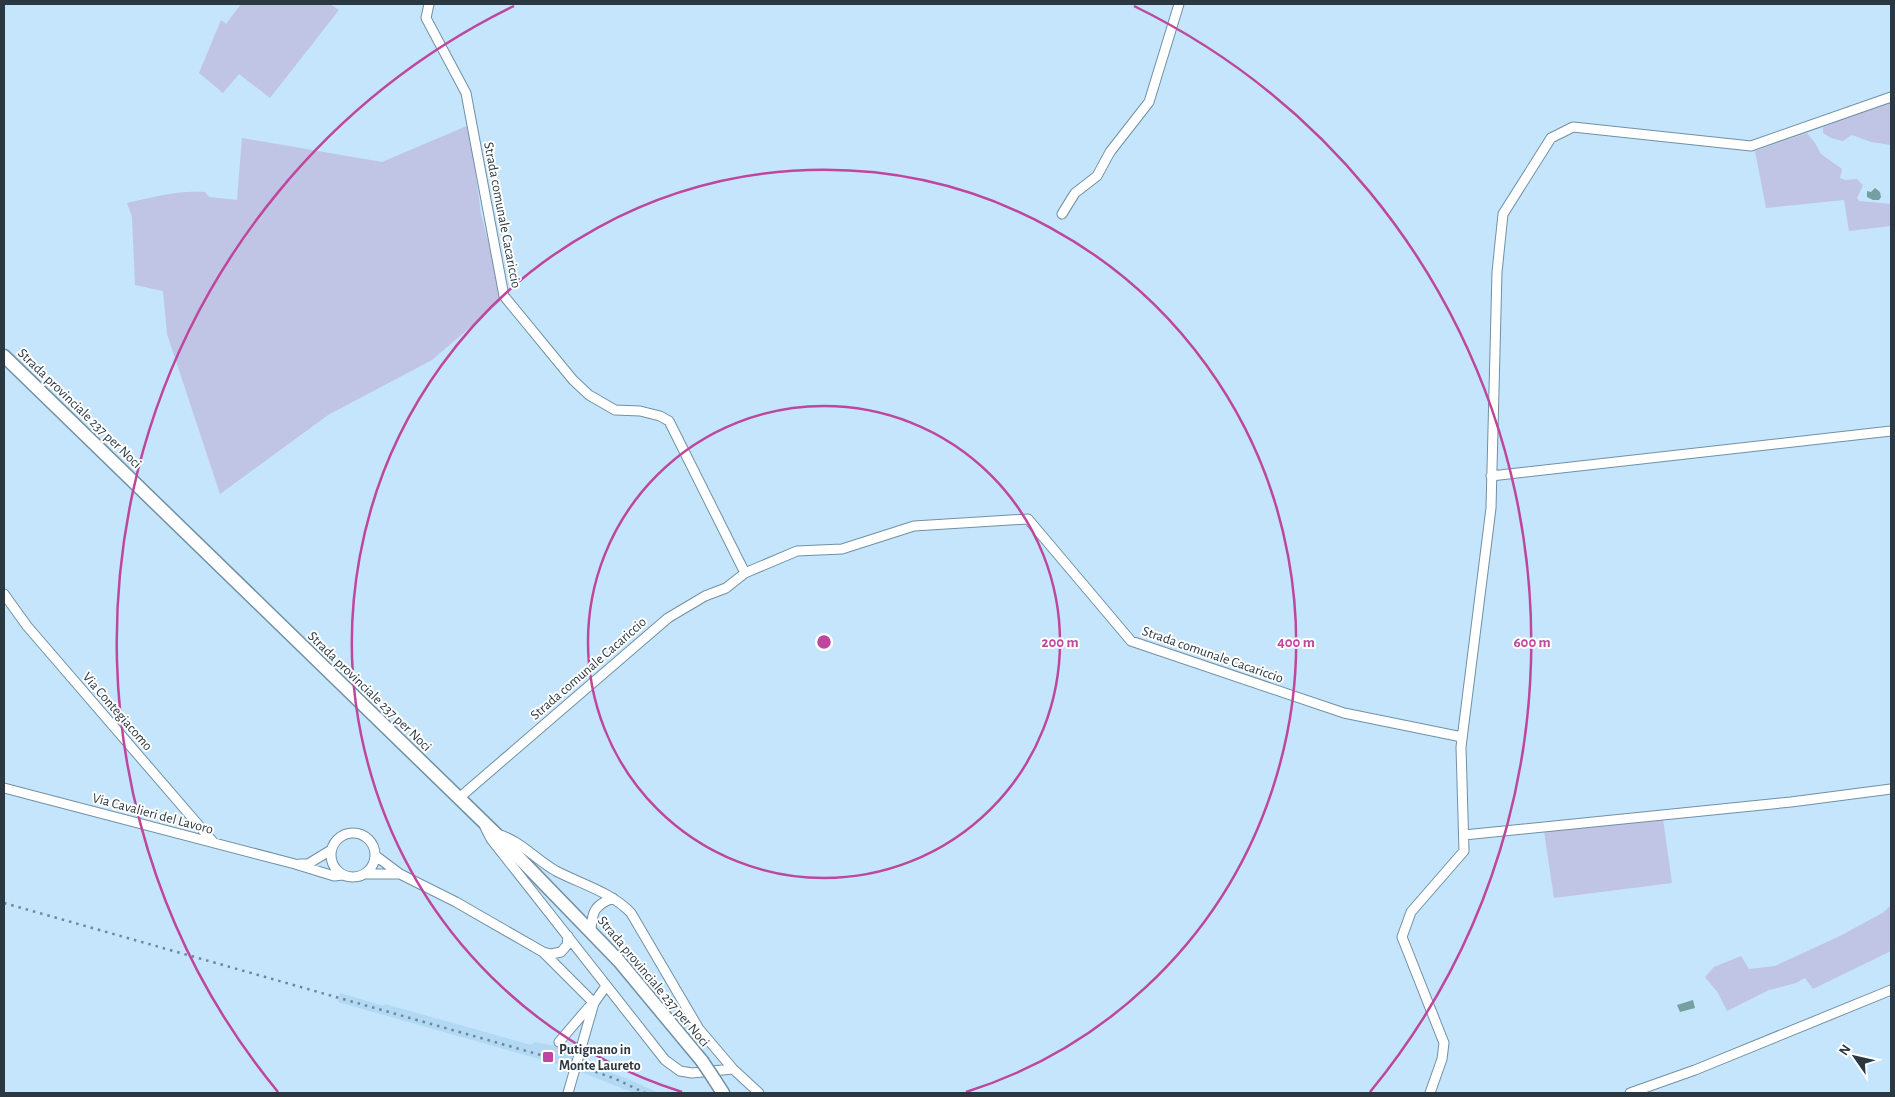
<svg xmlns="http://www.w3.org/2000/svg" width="1895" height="1097" font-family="'Alegreya Sans',sans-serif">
<rect width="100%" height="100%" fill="#c4e5fc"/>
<path fill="#b1d9f3" d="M 340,993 L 384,1006 L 385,1004 L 531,1045 L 535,1042 L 567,1048 L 573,1052 L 572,1059 L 626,1078 L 659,1093 L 634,1093 L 571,1068 L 338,1002 Z"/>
<path fill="#c0c4e5" d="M 241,4 L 330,4 L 339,10 L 270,98 L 239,74 L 223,93 L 199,73 L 221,20 L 226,24 Z
M 1891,101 L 1891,145 L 1871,142 L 1852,135 L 1843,141 L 1831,138 L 1823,133 L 1823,127 Z
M 469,125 L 481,214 L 503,299 L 432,360 L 328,415 L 220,494 L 167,334 L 163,291 L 135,285 L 132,217 L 127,203 C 153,197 178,190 205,192 L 209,197 L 237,200 L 242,138 L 382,162 Z
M 1807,133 L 1815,143 L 1821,154 L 1842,169 L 1840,178 L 1845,180 L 1857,179 L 1863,185 L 1857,198 L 1859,201 L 1891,204 L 1891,226 L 1849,231 L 1844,200 L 1766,208 L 1755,151 Z
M 1663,819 L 1672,883 L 1554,898 L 1544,831 Z
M 1891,905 L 1891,951 L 1813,989 L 1805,978 L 1796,983 L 1769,990 L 1727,1011 L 1718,993 L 1705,977 L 1714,967 L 1741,956 L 1749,969 L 1775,966 L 1840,936 L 1884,912 Z"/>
<path fill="#75a0a1" d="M 1875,188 L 1880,192 L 1881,197 L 1879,200 L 1873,200 L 1867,197 L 1867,191 L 1871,192 Z
M 1693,1000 L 1695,1008 L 1680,1012 L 1677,1005 Z"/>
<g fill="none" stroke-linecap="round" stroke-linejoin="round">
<defs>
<path id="minor" d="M 429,4 L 426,18 L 466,93 L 504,296 L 573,380 L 589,395 L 615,410 L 640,411 L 660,416 L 669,421 L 745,573
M 1062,214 L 1075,193 L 1097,176 L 1110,152 L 1149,102 L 1179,4
M 1491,476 L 1891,431
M 4,594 L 27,626 L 214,843
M 4,788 L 295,864 L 334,876 L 343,875
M 459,798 L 668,618 L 705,596 L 726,588 L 745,573 L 797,551 L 842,549 L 914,526 L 1028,519 L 1131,641 L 1344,713 L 1462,737
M 485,827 L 491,839 L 665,1060 L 680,1071 L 692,1073 L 733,1069
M331 855a22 22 0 1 1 44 0a22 22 0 1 1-44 0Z
M 497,834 C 520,840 536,860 556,871 C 581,884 611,892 631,913 L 699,1029 L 733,1069 L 759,1093
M 1464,835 L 1791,802 L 1891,789
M 376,856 L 400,874 L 456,902 L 543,952 L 594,1003 L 588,1008 L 559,1042
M 300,864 L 308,864 L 331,850
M 365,874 L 400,874
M 591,930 C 592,911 595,905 613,898
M 543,952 L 551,954 L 561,952 L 567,945 L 568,936
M 568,1093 L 594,1003 L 606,986
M 1430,1093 L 1442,1059 L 1444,1043 L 1402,937 L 1411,912 L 1464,851 L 1461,747 L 1491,508 L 1497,272 L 1503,214 L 1551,138 L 1573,127 L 1751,146 L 1891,97
M 1630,1093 L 1695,1070 L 1891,990"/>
<path id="secondary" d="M 4,356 L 496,834 L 619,961 L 702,1061
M 714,1079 L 723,1093"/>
</defs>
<use href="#minor" stroke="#7190a4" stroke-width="11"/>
<use href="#secondary" stroke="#7190a4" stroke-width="15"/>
<use href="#minor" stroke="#fff" stroke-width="9"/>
<use href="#secondary" stroke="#fff" stroke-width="12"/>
<path stroke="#718797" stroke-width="2.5" stroke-dasharray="2.5 5" stroke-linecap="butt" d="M 4,903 L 576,1065 L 616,1079 L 645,1093"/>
<defs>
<path id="secondary-bridge" d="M 702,1061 L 714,1079"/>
</defs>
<use href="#secondary-bridge" stroke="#7190a4" stroke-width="15" stroke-linecap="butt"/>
<use href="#secondary-bridge" stroke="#fff" stroke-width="12"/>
</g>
<g fill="none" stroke="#be479d" stroke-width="2.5">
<circle cx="824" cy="642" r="236"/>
<path d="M682 1092A472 472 0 1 1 966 1092"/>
<path d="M278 1092A708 708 0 0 1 514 6M1134 6A708 708 0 0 1 1370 1092"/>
</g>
<rect fill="#be479d" stroke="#fff" stroke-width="2" x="542" y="1051" width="12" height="12" rx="2.5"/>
<g text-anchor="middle" stroke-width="4" stroke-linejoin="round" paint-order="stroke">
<g font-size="14" fill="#2b3841" stroke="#fff">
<text transform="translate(503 215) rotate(79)" y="5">Strada comunale Cacariccio</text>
<text transform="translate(80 408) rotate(44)" y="5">Strada provinciale 237 per Noci</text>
<text transform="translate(1213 654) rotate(19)" y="5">Strada comunale Cacariccio</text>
<text transform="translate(588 668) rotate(-41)" y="5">Strada comunale Cacariccio</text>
<text transform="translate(370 691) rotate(44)" y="5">Strada provinciale 237 per Noci</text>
<text transform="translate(118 711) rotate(49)" y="5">Via Contegiacomo</text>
<text transform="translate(153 813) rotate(15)" y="5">Via Cavalieri del Lavoro</text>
<text transform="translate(654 981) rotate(50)" y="5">Strada provinciale 237 per Noci</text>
</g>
<g font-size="14" font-weight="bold" fill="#2b3841" stroke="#fff" text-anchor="start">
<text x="559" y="1054">Putignano in<tspan x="559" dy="16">Monte Laureto</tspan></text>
</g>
</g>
<circle cx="824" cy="642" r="8" fill="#be479d" stroke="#fff" stroke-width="2.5"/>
<g font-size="15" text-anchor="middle" font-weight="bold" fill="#be479d" stroke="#fff" stroke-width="4" stroke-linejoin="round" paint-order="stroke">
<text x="1060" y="647">200 m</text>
<text x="1296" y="647">400 m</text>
<text x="1532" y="647">600 m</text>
</g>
<rect width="1895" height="1097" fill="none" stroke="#2b3841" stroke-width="10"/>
<g transform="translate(1855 1057) rotate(304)" stroke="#ffffff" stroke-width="4" paint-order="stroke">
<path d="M0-4L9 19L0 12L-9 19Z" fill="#2b3841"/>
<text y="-8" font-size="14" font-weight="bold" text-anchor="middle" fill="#2b3841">N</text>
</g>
</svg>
